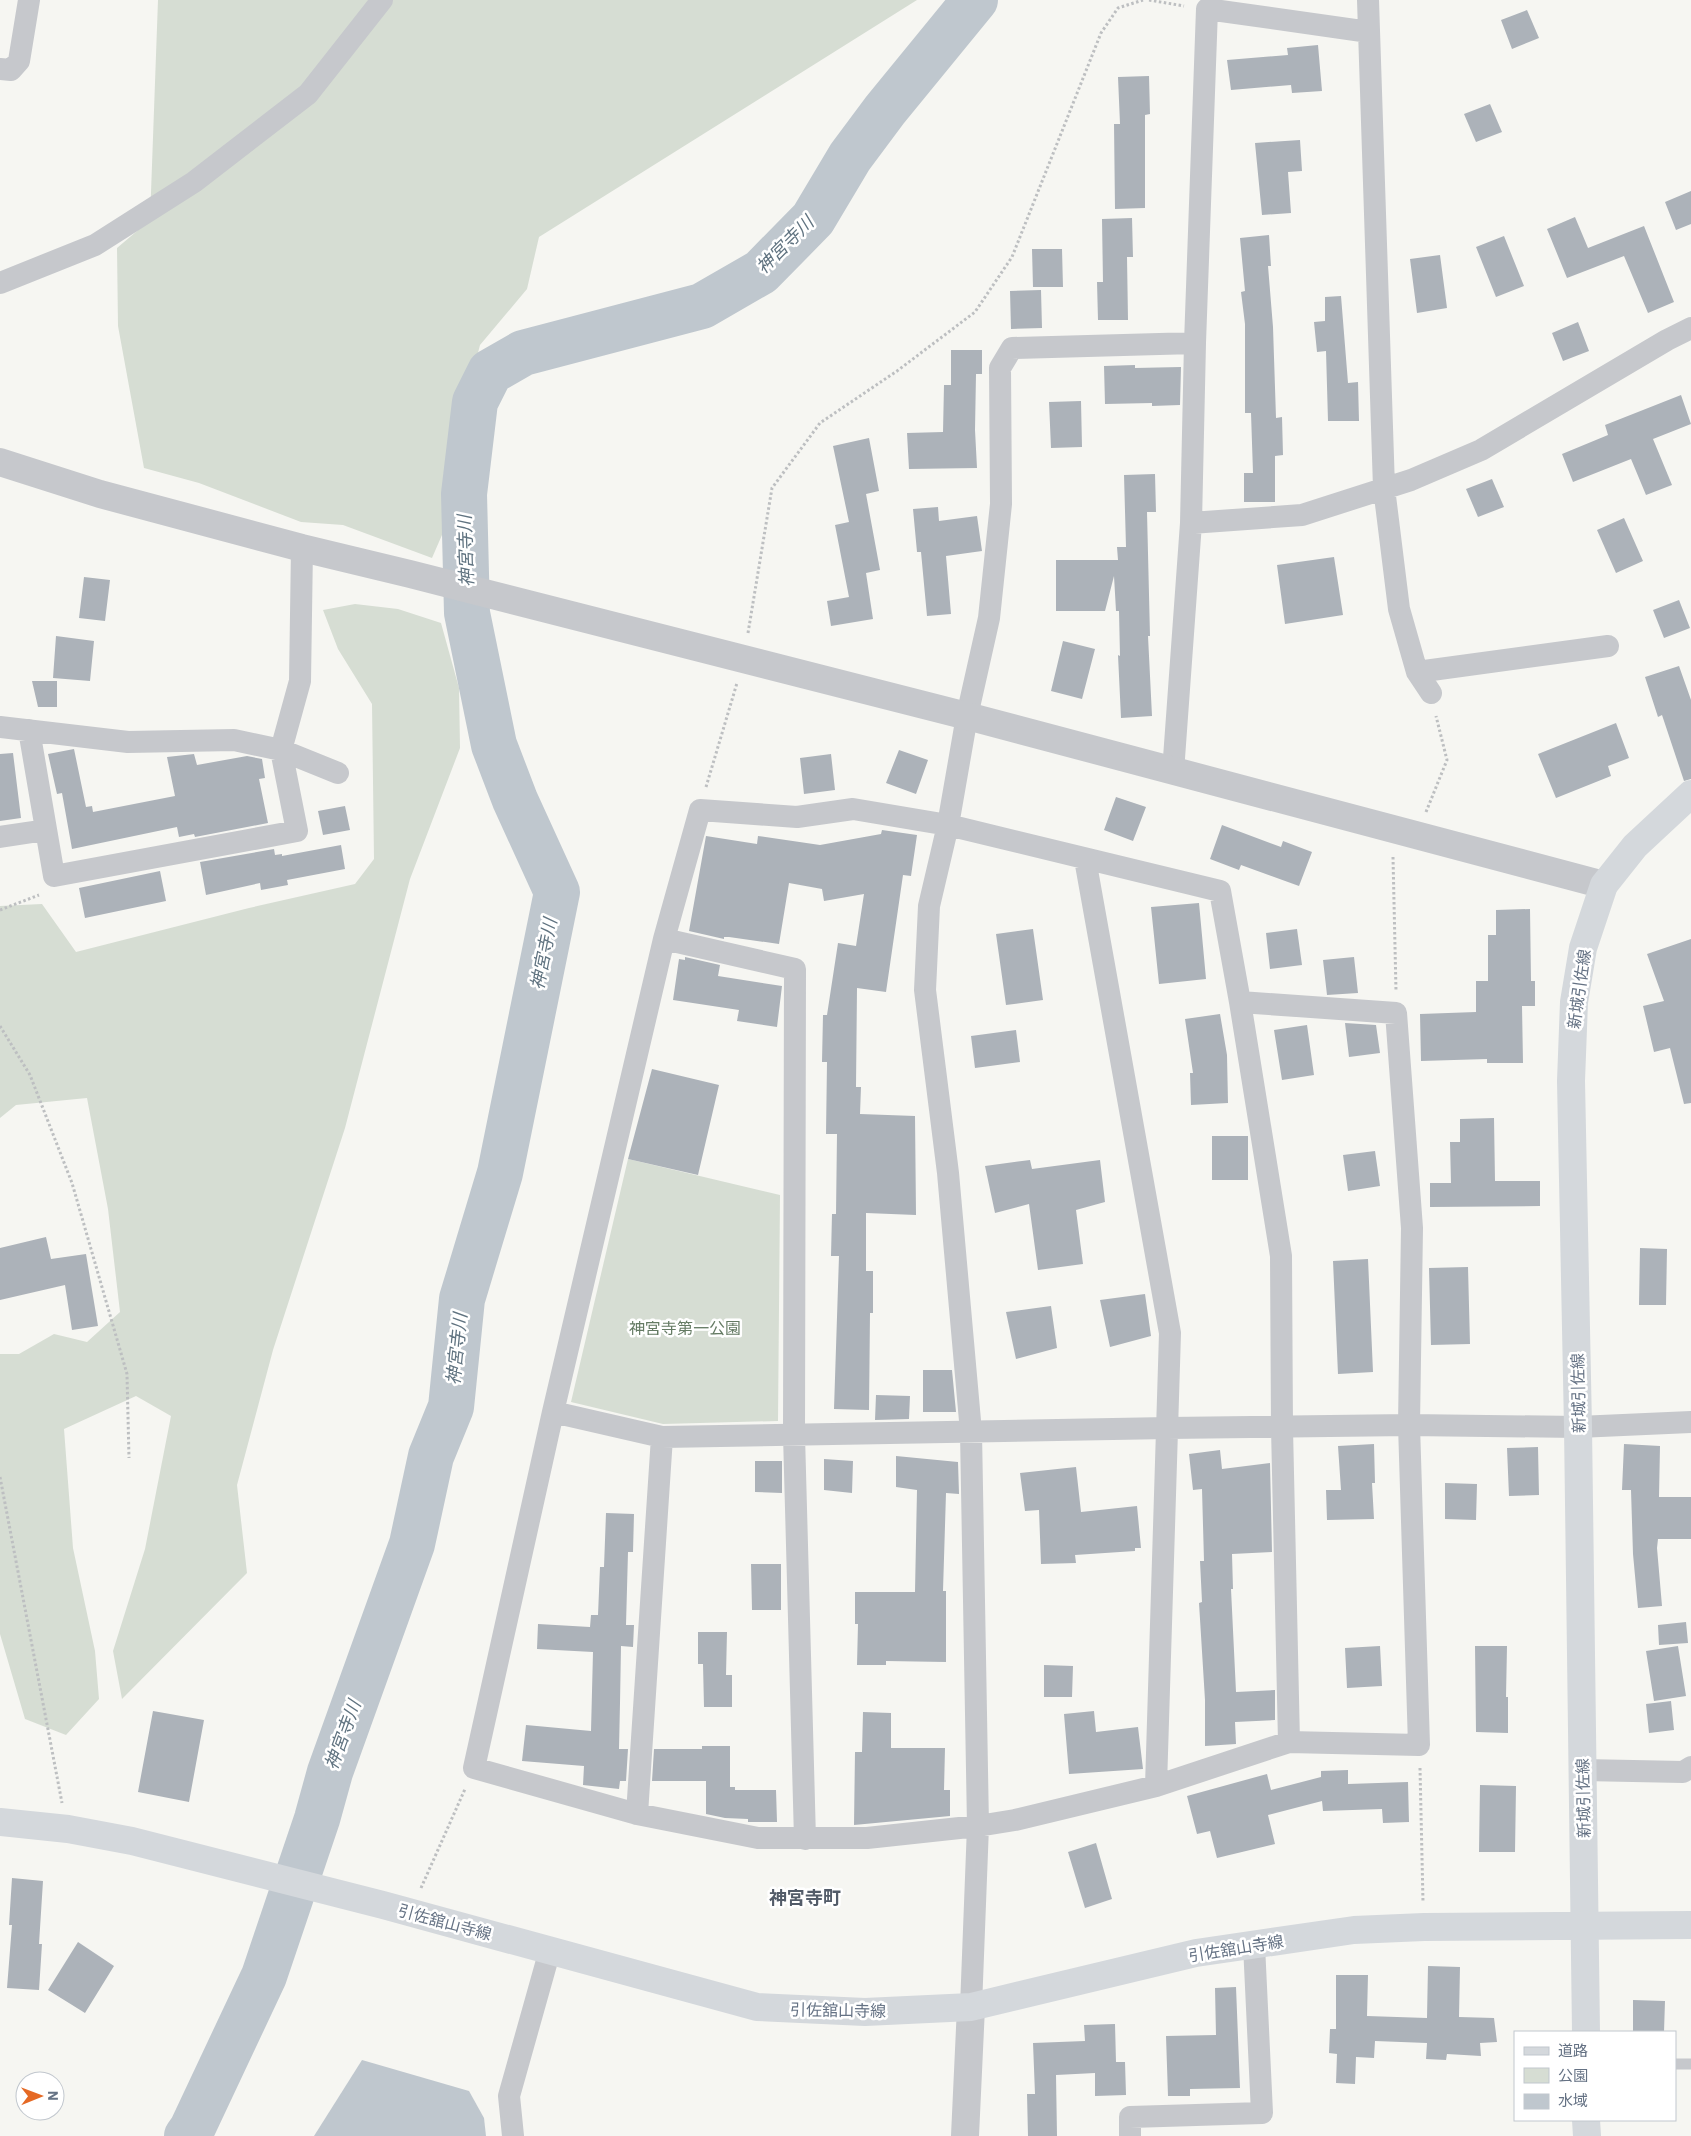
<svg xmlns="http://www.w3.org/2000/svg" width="1691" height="2136" font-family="'IBM Plex Sans','Noto Sans JP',sans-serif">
<rect width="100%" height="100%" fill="#f6f6f2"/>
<path fill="#d6ddd3" d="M 158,0 L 917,0 L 539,237 L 527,289 L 480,345 L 460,422 L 465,482 L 432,558 L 343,525 L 301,522 L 199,483 L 144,468 L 118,326 L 117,248 L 150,220 Z
M 355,604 L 398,609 L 441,623 L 459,688 L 460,748 L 410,879 L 345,1128 L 273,1350 L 237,1485 L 247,1573 L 122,1699 L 113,1651 L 145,1549 L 171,1416 L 136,1396 L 64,1429 L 73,1548 L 95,1651 L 99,1699 L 66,1735 L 25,1719 L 0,1634 L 0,1354 L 19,1354 L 54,1334 L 87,1342 L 120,1312 L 108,1209 L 87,1098 L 16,1105 L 0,1118 L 0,906 L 42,904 L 76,952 L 249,908 L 355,884 L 374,859 L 372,704 L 338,649 L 323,610 Z
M 628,1159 L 780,1195 L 778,1421 L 663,1424 L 571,1402 Z"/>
<path fill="#bfc7ce" d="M 362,2060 L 469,2091 L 484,2118 L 486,2136 L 314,2136 Z"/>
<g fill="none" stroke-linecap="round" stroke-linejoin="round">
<path stroke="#bfc7ce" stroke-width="46" d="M 187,2136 L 192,2129 L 264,1976 L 317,1819 L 330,1772 L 412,1544 L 431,1456 L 451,1407 L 462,1299 L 500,1173 L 557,892 L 515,800 L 494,745 L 467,613 L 464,494 L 475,402 L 490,372 L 523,353 L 702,306 L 761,272 L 813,219 L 850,157 L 885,110 L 975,0"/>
</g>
<path fill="#acb2b9" d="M 1527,10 L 1539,38 L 1512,49 L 1501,20 Z
M 1318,45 L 1322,91 L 1292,93 L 1291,85 L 1231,90 L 1227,60 L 1288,55 L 1287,48 Z
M 1149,76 L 1150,114 L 1145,115 L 1145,208 L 1115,209 L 1114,124 L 1120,124 L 1118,77 Z
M 1490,104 L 1502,132 L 1476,142 L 1464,114 Z
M 1300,140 L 1302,171 L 1288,172 L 1291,213 L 1262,215 L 1255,143 Z
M 1691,191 L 1691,224 L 1676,230 L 1665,202 Z
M 1575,217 L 1588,248 L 1644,226 L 1674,302 L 1648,313 L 1624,256 L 1567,278 L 1547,229 Z
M 1132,218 L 1133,257 L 1127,257 L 1128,320 L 1098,320 L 1097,282 L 1103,282 L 1102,219 Z
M 1269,235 L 1271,266 L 1268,266 L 1273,327 L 1276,418 L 1282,417 L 1283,455 L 1275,456 L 1275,502 L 1244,502 L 1244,473 L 1253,473 L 1251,413 L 1245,413 L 1245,324 L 1241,292 L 1245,291 L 1240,238 Z
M 1504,236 L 1524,286 L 1496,297 L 1476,247 Z
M 1032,249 L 1062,249 L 1063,287 L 1033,287 Z
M 1440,255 L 1447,308 L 1417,313 L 1410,259 Z
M 1041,290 L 1042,328 L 1011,329 L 1010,291 Z
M 1341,296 L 1348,383 L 1358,382 L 1359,421 L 1328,421 L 1326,351 L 1317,352 L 1314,322 L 1325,321 L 1325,297 Z
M 1578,322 L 1589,351 L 1563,361 L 1552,333 Z
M 951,350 L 982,350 L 982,374 L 976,374 L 975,430 L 977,468 L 909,469 L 907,433 L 943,432 L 944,385 L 951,385 Z
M 1135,365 L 1135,368 L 1181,367 L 1180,405 L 1152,406 L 1152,403 L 1105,404 L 1104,366 Z
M 1681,395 L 1691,424 L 1653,439 L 1672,485 L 1646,495 L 1631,459 L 1573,482 L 1562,454 L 1608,435 L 1605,425 Z
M 1081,401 L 1082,447 L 1051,448 L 1049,402 Z
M 869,438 L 879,491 L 866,494 L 880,570 L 866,573 L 873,619 L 831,626 L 827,601 L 849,597 L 835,525 L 849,522 L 833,446 Z
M 1155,474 L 1156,512 L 1147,512 L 1150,636 L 1148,636 L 1152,716 L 1121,718 L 1118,655 L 1120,656 L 1119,611 L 1116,611 L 1114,576 L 1105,611 L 1056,611 L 1056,560 L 1118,560 L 1117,547 L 1126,547 L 1124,475 Z
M 1492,479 L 1504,507 L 1478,517 L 1466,489 Z
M 938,507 L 939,521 L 977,516 L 982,551 L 946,556 L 951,614 L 927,616 L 921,552 L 917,552 L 913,509 Z
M 1624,518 L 1643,561 L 1616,573 L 1597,530 Z
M 1334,557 L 1343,615 L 1285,624 L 1277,565 Z
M 84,577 L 110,580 L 105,621 L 79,618 Z
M 1679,600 L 1690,628 L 1664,638 L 1653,610 Z
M 56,636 L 94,641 L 90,681 L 53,678 Z
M 1063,641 L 1095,649 L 1082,699 L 1051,691 Z
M 1679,666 L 1691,700 L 1691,779 L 1684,781 L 1662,715 L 1658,717 L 1645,677 Z
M 32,681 L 57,681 L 57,707 L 38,707 Z
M 1616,723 L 1629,758 L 1608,766 L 1611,776 L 1556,798 L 1538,754 Z
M 74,749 L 86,807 L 92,806 L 93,812 L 175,796 L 167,757 L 194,754 L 197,765 L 247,756 L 262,759 L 265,778 L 259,779 L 268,823 L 195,837 L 194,834 L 179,837 L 177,827 L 72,849 L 62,793 L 57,794 L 48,754 Z
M 899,750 L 928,760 L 916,794 L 886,783 Z
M 13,753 L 21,818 L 0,821 L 0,754 Z
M 831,754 L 835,790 L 804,794 L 800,758 Z
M 1116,797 L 1146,807 L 1133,841 L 1104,830 Z
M 345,806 L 350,830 L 323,835 L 318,811 Z
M 1222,825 L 1281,847 L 1283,841 L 1312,852 L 1299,886 L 1241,865 L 1239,870 L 1210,859 Z
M 882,830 L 917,835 L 911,876 L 903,875 L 886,992 L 857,988 L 856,1087 L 861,1087 L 860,1114 L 915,1116 L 916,1215 L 866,1213 L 866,1271 L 873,1271 L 873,1313 L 870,1313 L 869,1410 L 834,1409 L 839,1256 L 831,1256 L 832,1214 L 836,1214 L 837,1134 L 826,1134 L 827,1062 L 822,1062 L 823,1015 L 827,1015 L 838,943 L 856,946 L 864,894 L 824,901 L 822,889 L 789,883 L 779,944 L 729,937 L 724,937 L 724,939 L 689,931 L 706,836 L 757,844 L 758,836 L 820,845 L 881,834 Z
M 341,845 L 345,869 L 287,880 L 288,885 L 261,890 L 260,883 L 206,895 L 200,862 L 274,849 L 275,855 L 282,854 L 282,856 Z
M 160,871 L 166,901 L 85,918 L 79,888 Z
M 1199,903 L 1206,979 L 1159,984 L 1151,907 Z
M 1530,909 L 1531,981 L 1535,981 L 1535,1006 L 1522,1006 L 1523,1063 L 1487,1063 L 1487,1059 L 1421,1061 L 1420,1014 L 1476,1012 L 1476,981 L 1488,981 L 1488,935 L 1496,935 L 1496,910 Z
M 1033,929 L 1043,1000 L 1006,1005 L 996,934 Z
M 1297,929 L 1302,965 L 1270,969 L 1266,933 Z
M 1691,939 L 1691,1103 L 1684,1104 L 1670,1048 L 1654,1052 L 1643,1006 L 1664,1001 L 1647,954 Z
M 685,957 L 720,965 L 718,976 L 782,986 L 777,1027 L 737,1021 L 739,1010 L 673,1000 L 679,959 L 685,960 Z
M 1354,957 L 1358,993 L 1327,995 L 1323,960 Z
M 1220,1014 L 1227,1055 L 1228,1103 L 1191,1105 L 1190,1073 L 1193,1073 L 1185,1019 Z
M 1345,1023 L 1376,1025 L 1380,1053 L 1349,1057 Z
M 1307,1025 L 1314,1075 L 1282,1080 L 1274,1030 Z
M 1016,1030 L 1020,1062 L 975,1068 L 971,1036 Z
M 652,1069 L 719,1085 L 698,1175 L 628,1159 Z
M 1494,1118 L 1495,1181 L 1540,1181 L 1540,1206 L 1430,1207 L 1430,1183 L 1451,1183 L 1450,1142 L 1460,1142 L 1460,1119 Z
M 1212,1136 L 1248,1136 L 1248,1180 L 1212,1180 Z
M 1375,1151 L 1380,1186 L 1348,1191 L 1343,1155 Z
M 1030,1160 L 1032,1169 L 1100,1160 L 1105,1202 L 1076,1210 L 1083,1264 L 1038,1270 L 1029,1204 L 995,1213 L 985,1166 Z
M 46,1237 L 51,1259 L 86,1254 L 98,1326 L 72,1330 L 65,1285 L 0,1300 L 0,1248 Z
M 1640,1248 L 1667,1249 L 1666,1305 L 1639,1305 Z
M 1368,1259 L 1373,1372 L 1338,1374 L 1333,1261 Z
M 1468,1267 L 1470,1344 L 1431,1345 L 1429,1268 Z
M 1145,1294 L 1151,1336 L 1110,1347 L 1100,1300 Z
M 1051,1306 L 1057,1348 L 1016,1359 L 1006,1312 Z
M 923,1370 L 952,1370 L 956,1412 L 923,1412 Z
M 876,1395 L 910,1396 L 909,1419 L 875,1420 Z
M 1374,1444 L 1375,1483 L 1372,1483 L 1374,1519 L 1327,1520 L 1326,1490 L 1341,1490 L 1338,1446 Z
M 1624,1444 L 1660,1446 L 1659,1497 L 1691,1497 L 1691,1539 L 1658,1539 L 1657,1548 L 1662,1606 L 1638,1608 L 1633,1554 L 1631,1490 L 1622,1490 Z
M 1538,1447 L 1539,1495 L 1509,1496 L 1507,1448 Z
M 1220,1450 L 1222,1469 L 1270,1463 L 1272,1552 L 1232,1554 L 1233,1589 L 1231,1589 L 1236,1692 L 1275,1690 L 1275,1720 L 1235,1722 L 1236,1744 L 1205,1746 L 1205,1700 L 1199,1603 L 1202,1602 L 1200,1561 L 1204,1561 L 1202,1489 L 1193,1490 L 1189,1454 Z
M 896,1456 L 958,1462 L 959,1494 L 946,1493 L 943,1591 L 946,1591 L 946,1662 L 886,1661 L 886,1665 L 857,1665 L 858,1624 L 855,1624 L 855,1592 L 915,1592 L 917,1490 L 896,1487 Z
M 824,1459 L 853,1461 L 852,1493 L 824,1490 Z
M 755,1461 L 782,1461 L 782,1493 L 755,1492 Z
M 1076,1467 L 1081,1512 L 1137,1506 L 1141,1548 L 1135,1548 L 1135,1551 L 1075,1555 L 1076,1563 L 1041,1564 L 1039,1510 L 1025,1511 L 1020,1473 Z
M 1445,1483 L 1477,1484 L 1476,1520 L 1445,1519 Z
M 606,1513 L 634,1514 L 633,1552 L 628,1552 L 626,1625 L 634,1625 L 633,1647 L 621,1646 L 620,1703 L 619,1749 L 628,1749 L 626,1781 L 620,1781 L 619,1789 L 583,1785 L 584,1766 L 522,1761 L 526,1725 L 591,1731 L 593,1652 L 537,1649 L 538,1624 L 590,1627 L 591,1615 L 598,1615 L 600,1567 L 604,1567 Z
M 751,1564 L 781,1564 L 781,1610 L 752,1610 Z
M 1686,1622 L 1688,1643 L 1659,1645 L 1658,1625 Z
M 698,1632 L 727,1632 L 726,1675 L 732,1675 L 732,1707 L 704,1707 L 703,1664 L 698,1664 Z
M 1380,1646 L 1382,1686 L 1347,1688 L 1345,1648 Z
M 1475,1646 L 1507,1646 L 1506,1697 L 1508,1697 L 1508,1733 L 1476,1732 Z
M 1678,1646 L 1686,1696 L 1654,1701 L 1646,1651 Z
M 1044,1665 L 1073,1666 L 1072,1697 L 1044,1697 Z
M 1671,1701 L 1674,1730 L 1649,1733 L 1646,1704 Z
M 153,1711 L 204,1720 L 189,1802 L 138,1792 Z
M 1094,1711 L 1096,1732 L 1138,1727 L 1143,1769 L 1069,1774 L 1064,1714 Z
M 863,1712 L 891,1713 L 891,1748 L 945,1748 L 944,1790 L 950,1790 L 950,1816 L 854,1825 L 855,1752 L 862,1752 Z
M 702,1746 L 730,1746 L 730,1787 L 735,1787 L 735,1790 L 776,1790 L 777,1822 L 748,1822 L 748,1819 L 725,1818 L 706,1814 L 706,1781 L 652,1781 L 654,1749 L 702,1749 Z
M 1348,1770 L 1348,1784 L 1408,1782 L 1409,1822 L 1383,1823 L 1382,1809 L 1323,1811 L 1322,1801 L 1268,1815 L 1275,1844 L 1217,1858 L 1210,1831 L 1197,1834 L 1187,1796 L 1267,1774 L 1271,1790 L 1321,1777 L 1321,1771 Z
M 1480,1785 L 1516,1786 L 1515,1852 L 1479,1852 Z
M 1096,1843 L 1112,1899 L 1085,1908 L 1068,1852 Z
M 12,1878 L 43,1881 L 39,1944 L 42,1944 L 39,1990 L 7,1988 L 12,1925 L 9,1925 Z
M 78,1942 L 114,1966 L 85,2013 L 48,1990 Z
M 1428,1966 L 1460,1967 L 1459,2017 L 1494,2018 L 1497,2042 L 1480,2043 L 1481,2056 L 1447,2054 L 1446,2060 L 1426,2059 L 1427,2043 L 1375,2041 L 1374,2058 L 1356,2057 L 1355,2084 L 1336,2083 L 1337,2054 L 1329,2053 L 1330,2029 L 1336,2029 L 1336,1975 L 1368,1975 L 1367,2016 L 1427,2018 Z
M 1236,1987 L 1240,2088 L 1190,2089 L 1190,2096 L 1168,2096 L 1166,2036 L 1216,2035 L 1215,1988 Z
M 1633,2000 L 1665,2001 L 1664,2032 L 1633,2032 Z
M 1115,2024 L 1116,2062 L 1125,2062 L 1126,2095 L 1095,2096 L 1095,2073 L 1056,2075 L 1057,2136 L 1028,2136 L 1027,2094 L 1035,2094 L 1033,2043 L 1085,2041 L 1084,2025 Z"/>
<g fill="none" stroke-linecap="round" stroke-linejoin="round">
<path stroke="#bdbfc1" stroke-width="3" stroke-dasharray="2.5 2.5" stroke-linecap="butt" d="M 1149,0 L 1184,6
M 748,633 L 772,488 L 820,423 L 897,371 L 975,312 L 1012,257 L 1101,33 L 1118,8 L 1143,0
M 706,787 L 737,683
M 1426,812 L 1447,760 L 1436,716
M 1393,857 L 1396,991
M 0,910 L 39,895
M 0,1026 L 30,1075 L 72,1183 L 127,1374 L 129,1458
M 0,1477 L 62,1803
M 1420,1768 L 1423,1902
M 421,1888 L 465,1789"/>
<path stroke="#c6c8cc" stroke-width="11" d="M 1675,2064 L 1691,2064"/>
<path stroke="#c6c8cc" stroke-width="22" d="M 1368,0 L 1384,488 L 1399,609 L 1417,672 L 1431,693
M 0,69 L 11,70 L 19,61 L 29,0
M 0,283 L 95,245 L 194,182 L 308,94 L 382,0
M 1191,523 L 1195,343 L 1207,9 L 1369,32
M 1417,672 L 1608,646
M 0,727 L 128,742 L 234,740 L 281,750 L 338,773
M 29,730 L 54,876 L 297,831 L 281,750 L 300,681 L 302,548
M 1173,772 L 1191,523 L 1302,515 L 1411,480 L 1481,450 L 1667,340 L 1691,328
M 0,837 L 46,830
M 1085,859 L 1170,1333 L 1156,1786
M 664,939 L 795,969 L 794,1435 L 805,1839
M 1240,1002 L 1396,1013 L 1412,1228 L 1409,1425 L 1419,1745 L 1289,1742 L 1156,1786 L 1015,1820 L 978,1826 L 867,1838 L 758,1838 L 637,1814 L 474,1768 L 553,1412 L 664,939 L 700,810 L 797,817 L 853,809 L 948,825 L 1220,891 L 1240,1002 L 1281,1256 L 1282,1428 L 1289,1742
M 553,1412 L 662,1437 L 1168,1428 L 1409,1425 L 1578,1427 L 1691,1422
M 1583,1770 L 1683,1772 L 1691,1767
M 637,1814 L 662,1437
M 971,2007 L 978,1826 L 971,1432 L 948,1173 L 925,990 L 929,906 L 948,825 L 967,716 L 989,618 L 1001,504 L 1000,368 L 1012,348 L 1195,343
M 513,2136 L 509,2096 L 550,1950
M 1130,2136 L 1130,2117 L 1262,2113 L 1254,1945"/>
<path stroke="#c6c8cc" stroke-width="28" d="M 0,462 L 100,494 L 302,548 L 410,574 L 967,716 L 1604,885
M 965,2136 L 971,2007"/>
<path stroke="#d4d8dc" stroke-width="28" d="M 0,1822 L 68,1829 L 132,1841 L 383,1905 L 757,2007 L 865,2012 L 971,2007 L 1196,1953 L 1354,1930 L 1424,1927 L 1691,1925
M 1586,2032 L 1578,1427 L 1571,1081 L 1574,1002 L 1583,948 L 1604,885 L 1635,846 L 1691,794
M 1586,2120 L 1587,2136"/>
</g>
<g text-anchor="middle" stroke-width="5" stroke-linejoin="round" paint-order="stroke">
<g font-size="16" fill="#657284" stroke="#fff">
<text transform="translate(1579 989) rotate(-82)" y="6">新城引佐線</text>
<text transform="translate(1578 1393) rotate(-91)" y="6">新城引佐線</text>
<text transform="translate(1583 1798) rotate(-91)" y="6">新城引佐線</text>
<text transform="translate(445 1922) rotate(15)" y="6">引佐舘山寺線</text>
<text transform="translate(1236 1948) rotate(-9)" y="6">引佐舘山寺線</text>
<text transform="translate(838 2010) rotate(1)" y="6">引佐舘山寺線</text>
</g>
<g font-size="16" fill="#657b64" stroke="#fff">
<text x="685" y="1334">神宮寺第一公園</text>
</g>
<g font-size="18" font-style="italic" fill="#607380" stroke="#fff">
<text transform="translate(785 245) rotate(-45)" y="6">神宮寺川</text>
<text transform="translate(466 551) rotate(-92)" y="6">神宮寺川</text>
<text transform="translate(544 954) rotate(-79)" y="6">神宮寺川</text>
<text transform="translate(457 1349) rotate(-84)" y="6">神宮寺川</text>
<text transform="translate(343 1735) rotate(-70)" y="6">神宮寺川</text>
</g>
<g font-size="18" font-weight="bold" fill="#535c69" stroke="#fff">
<text x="805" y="1904">神宮寺町</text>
</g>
</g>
<rect x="1514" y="2031" width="162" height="90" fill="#ffffff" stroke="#c1c7ce"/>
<rect x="1524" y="2047" width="25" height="8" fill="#d4d8dc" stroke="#c1c7ce"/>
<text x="1558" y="2056" font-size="15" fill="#657284">道路</text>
<rect x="1524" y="2068" width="25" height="15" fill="#d6ddd3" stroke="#c1c7ce"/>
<text x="1558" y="2081" font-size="15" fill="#657284">公園</text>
<rect x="1524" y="2094" width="25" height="15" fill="#bfc7ce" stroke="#c1c7ce"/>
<text x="1558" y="2106" font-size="15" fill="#657284">水域</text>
<g transform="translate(40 2096) rotate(89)"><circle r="24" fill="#ffffff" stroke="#c1c7ce"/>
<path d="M0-4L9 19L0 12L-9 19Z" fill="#e56924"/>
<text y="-8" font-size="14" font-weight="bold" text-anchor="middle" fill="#657284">N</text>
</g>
</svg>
